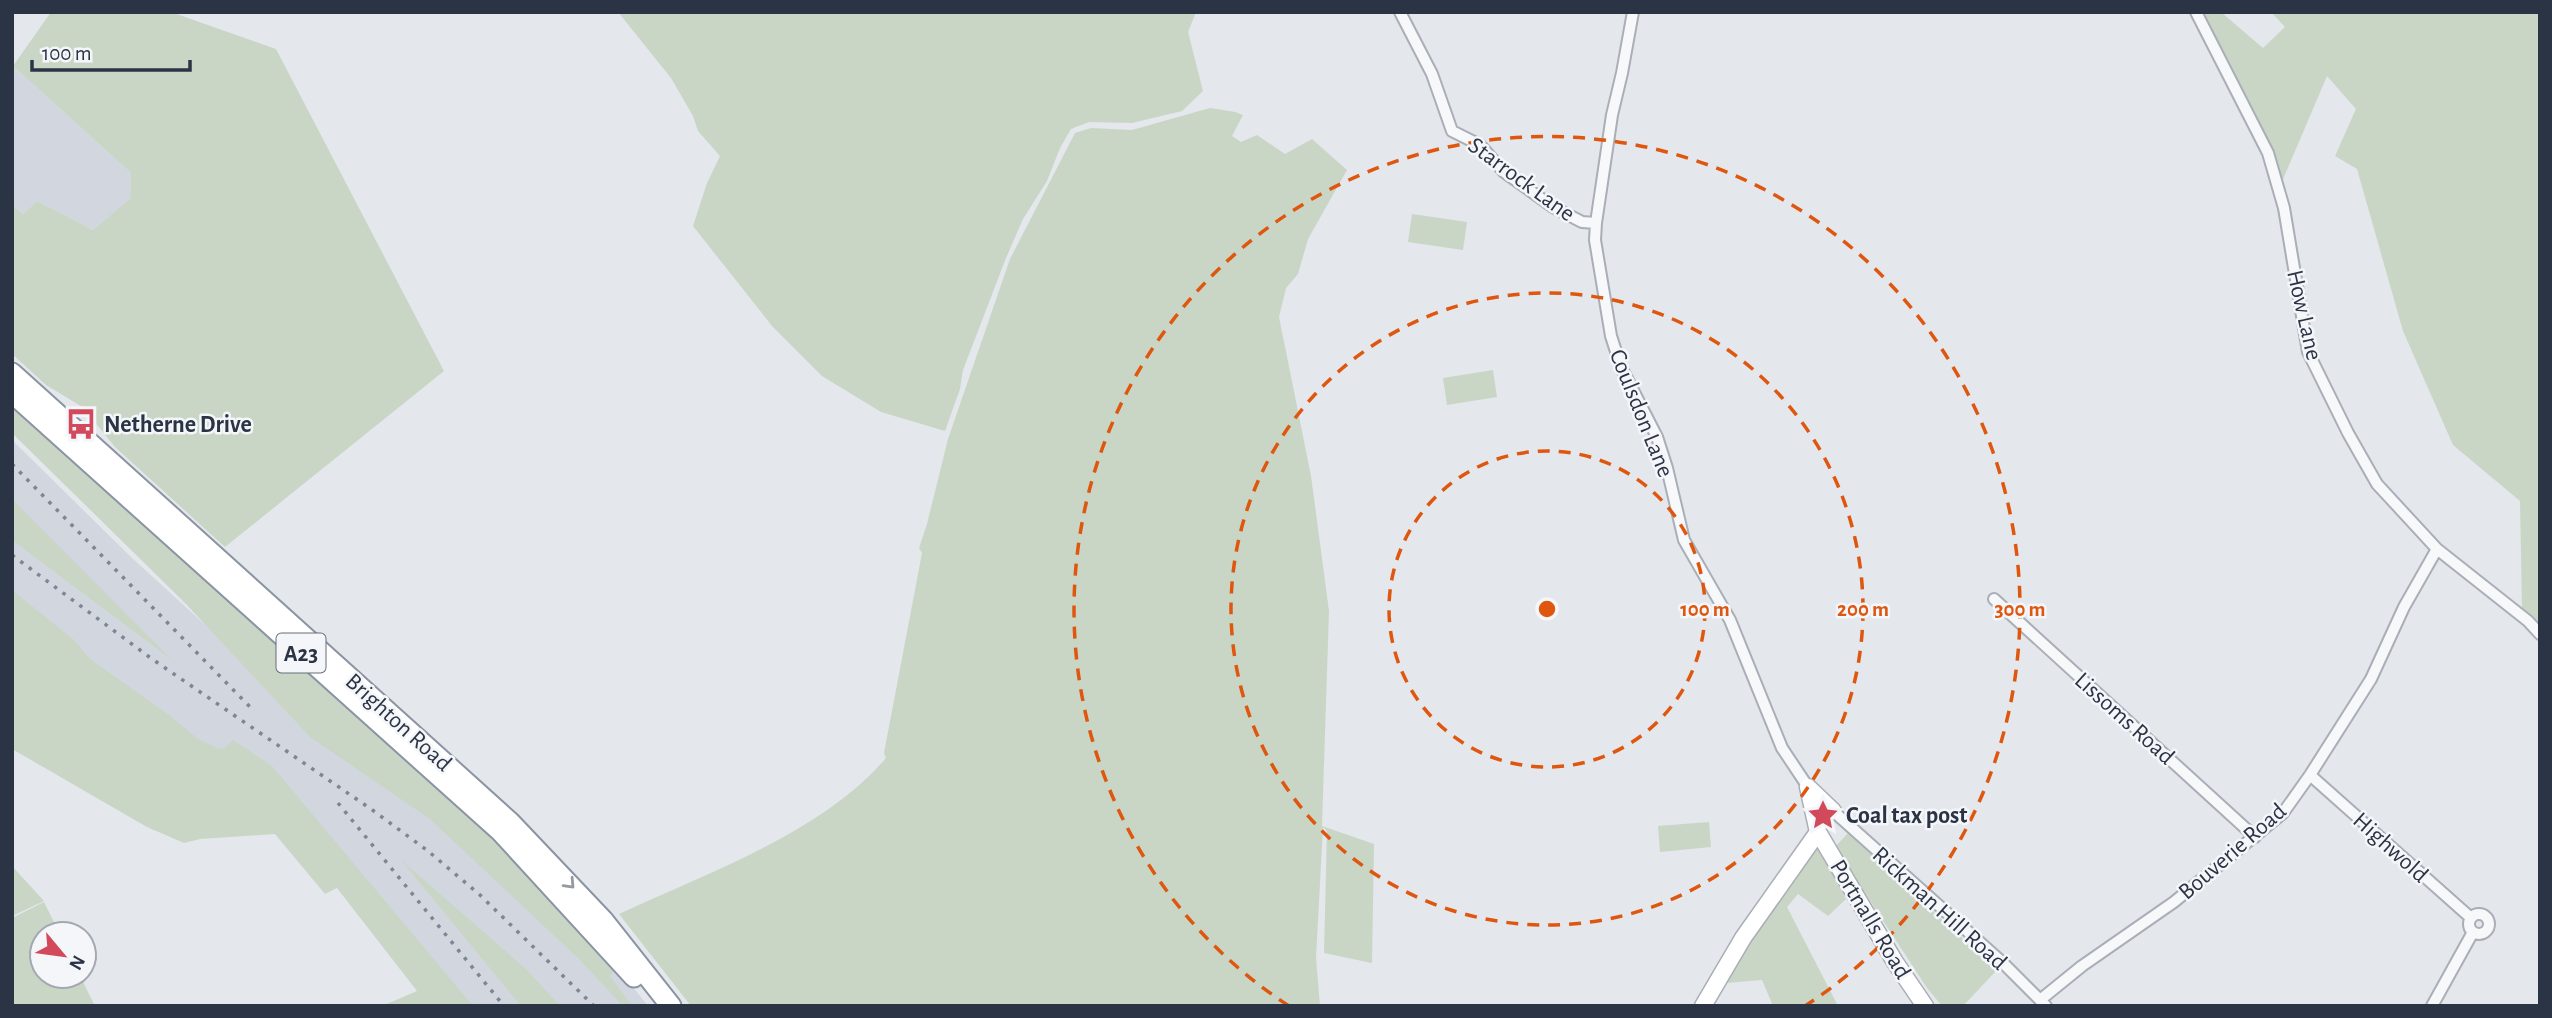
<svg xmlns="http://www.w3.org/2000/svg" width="2552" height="1018" font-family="'Alegreya Sans',sans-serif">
<rect width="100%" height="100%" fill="#e4e7ec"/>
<path fill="#d2d6de" d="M 13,66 L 131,173 L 130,200 L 93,230 L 37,201 L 23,214 L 12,205 Z
M 12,440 L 131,557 L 318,728 L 439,816 L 609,975 L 616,966 L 648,1006 L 472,1006 L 259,793 L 12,641 Z"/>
<path fill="#c9d6c5" d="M 51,12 L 171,12 L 276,49 L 444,371 L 225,547 L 115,447 L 93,420 L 89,411 L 46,385 L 12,354 L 12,205 L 23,214 L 37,201 L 93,230 L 130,199 L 131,173 L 13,66 Z
M 618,12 L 1196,12 L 1188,32 L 1203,91 L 1182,111 L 1132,123 L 1089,122 L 1071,129 L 1060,148 L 1047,181 L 1023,219 L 1006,258 L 963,370 L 960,389 L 945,431 L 881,412 L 822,376 L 772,326 L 693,226 L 707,183 L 720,156 L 698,131 L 693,116 L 671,78 Z
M 2200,12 L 2221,12 L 2263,48 L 2285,27 L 2271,12 L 2540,12 L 2540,631 L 2528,621 L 2522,607 L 2520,501 L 2453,445 L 2403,331 L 2357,169 L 2335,156 L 2356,109 L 2327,76 L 2278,191 L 2249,101 Z
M 1210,108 L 1235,112 L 1243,115 L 1232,136 L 1241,142 L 1257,135 L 1285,154 L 1312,139 L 1347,170 L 1308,239 L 1298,274 L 1286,288 L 1279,317 L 1311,476 L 1329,611 L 1322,826 L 1374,844 L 1372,963 L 1324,953 L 1327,831 L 1323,827 L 1316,958 L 1320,1006 L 691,1006 L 619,914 C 707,873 822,833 886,758 L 884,753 L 922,553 L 919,548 L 927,524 L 948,439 L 1010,259 L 1075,133 L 1091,128 L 1132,130 Z
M 1412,214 L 1467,222 L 1463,250 L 1408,242 Z
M 1493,370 L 1497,397 L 1447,405 L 1443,378 Z
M 12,408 L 495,836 L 616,966 L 610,976 L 632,1006 L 623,1006 L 578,958 L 430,819 L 310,737 L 185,603 L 12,433 Z
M 12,499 L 172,660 L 12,540 Z
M 12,590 L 74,640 L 90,659 L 169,715 L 198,739 L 219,749 L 225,748 L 233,740 L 272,766 L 473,1006 L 382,1006 L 417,991 L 337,888 L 325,894 L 275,834 L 200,839 L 184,843 L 147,827 L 12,749 Z
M 1709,822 L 1711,847 L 1660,852 L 1658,826 Z
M 1848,833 L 1997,970 L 1963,1006 L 1942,1006 L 1927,988 L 1835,847 Z
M 1818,843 L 1846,899 L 1828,916 L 1798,894 L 1787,907 L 1838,1006 L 1773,1006 L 1762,980 L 1726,983 L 1749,940 Z
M 401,860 L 526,969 L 560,1006 L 521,1006 Z
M 12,866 L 44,901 L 12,916 Z
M 44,902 L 60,934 L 42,934 L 42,976 L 80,976 L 95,1006 L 12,1006 L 12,918 Z"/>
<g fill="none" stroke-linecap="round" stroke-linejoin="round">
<defs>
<path id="street" d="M 1400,12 L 1432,74 L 1452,131 L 1480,145 L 1504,172 L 1553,207 L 1582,222 L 1596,223
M 1633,12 L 1622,73 L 1612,115 L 1596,223 L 1595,240 L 1611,336 L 1621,367 L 1657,437 L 1667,468 L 1684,540 L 1730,620 L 1782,748 L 1808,787
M 2196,12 L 2268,153 L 2284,208 L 2308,352 L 2348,433 L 2377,484 L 2437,549 L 2528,621 L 2540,634
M 1994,599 L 2255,837
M 2310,775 L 2471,918
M 1833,811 L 2003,963 L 2046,1006
M2469 924a10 10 0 1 1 20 0a10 10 0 1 1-20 0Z
M 2040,1000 L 2082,966 L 2174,902 L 2283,813 L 2310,775 L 2371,679 L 2404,607 L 2437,549
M 2432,1006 L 2473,932"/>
<path id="secondary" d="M 1808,787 L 1818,832 L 1895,962 L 1925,1006
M 1810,789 L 1833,811
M 1703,1006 L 1743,938 L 1818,832"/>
<path id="highway" d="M 12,373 L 510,822 L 603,920 L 671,1006
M 12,393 L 501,832 L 634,977"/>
</defs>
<use href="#street" stroke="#a9aeb7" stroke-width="14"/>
<use href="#secondary" stroke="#a9aeb7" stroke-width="19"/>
<use href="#highway" stroke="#8b94a3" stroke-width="23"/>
<use href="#street" stroke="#f7f8fa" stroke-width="10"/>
<use href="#secondary" stroke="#fff" stroke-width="16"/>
<use href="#highway" stroke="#fff" stroke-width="19"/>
<path stroke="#7d8696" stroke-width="3.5" stroke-dasharray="3.5 7" stroke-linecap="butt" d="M 12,464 L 253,710
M 12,555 L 152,659 L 371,809 L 428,851 L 480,895 L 594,1006
M 338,803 L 504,1006"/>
</g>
<defs><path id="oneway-chevron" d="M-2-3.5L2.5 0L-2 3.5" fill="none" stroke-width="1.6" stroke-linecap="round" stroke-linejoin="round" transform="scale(1.75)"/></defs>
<use stroke="#959aa2" href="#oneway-chevron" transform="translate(570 884) rotate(47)"/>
<g fill="none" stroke="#df570f" stroke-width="3.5" stroke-dasharray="12 9">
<circle cx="1547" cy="609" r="158"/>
<circle cx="1547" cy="609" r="316"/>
<path d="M1289 1006A473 473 0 1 1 1805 1006"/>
</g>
<defs>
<symbol id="bus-bare" viewBox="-9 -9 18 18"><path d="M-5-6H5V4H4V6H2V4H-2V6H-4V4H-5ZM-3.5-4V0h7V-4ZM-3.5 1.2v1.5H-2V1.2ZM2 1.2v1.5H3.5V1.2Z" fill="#d1495b" stroke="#f4f6f9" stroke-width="2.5" paint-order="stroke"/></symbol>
<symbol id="sight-bare" viewBox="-9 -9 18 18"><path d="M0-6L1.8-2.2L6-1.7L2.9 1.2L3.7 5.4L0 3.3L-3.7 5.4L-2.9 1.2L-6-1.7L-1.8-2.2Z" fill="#d1495b" stroke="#f4f6f9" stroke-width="2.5" paint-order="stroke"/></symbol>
</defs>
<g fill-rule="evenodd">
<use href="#bus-bare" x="59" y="402" width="44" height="44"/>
<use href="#sight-bare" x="1801" y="793" width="44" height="44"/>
</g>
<g text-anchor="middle" stroke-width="5" stroke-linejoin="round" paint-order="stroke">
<rect fill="#f4f6f9" stroke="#676e7b" stroke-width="2" x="276.5" y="633.5" width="49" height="39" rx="5"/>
<g font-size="23" font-weight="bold" fill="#2b3445">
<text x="301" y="661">A23</text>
</g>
<g font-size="24" fill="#2b3445" stroke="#f4f6f9">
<text transform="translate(1522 179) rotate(36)" y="8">Starrock Lane</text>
<text transform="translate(2305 315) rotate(77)" y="8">How Lane</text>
<text transform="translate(1642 413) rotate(68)" y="8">Coulsdon Lane</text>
<text transform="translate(2125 718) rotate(42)" y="8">Lissoms Road</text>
<text transform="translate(399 722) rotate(42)" y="8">Brighton Road</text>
<text transform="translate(2391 847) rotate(42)" y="8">Highwold</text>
<text transform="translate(2232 851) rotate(-41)" y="8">Bouverie Road</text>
<text transform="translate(1940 908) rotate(42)" y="8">Rickman Hill Road</text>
<text transform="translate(1871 919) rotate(59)" y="8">Portnalls Road</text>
</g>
<g font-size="24" font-weight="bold" fill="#2b3445" stroke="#f4f6f9" text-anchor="start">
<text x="104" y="432">Netherne Drive</text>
<text x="1846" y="823">Coal tax post</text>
</g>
</g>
<circle cx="1547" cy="609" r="10" fill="#df570f" stroke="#f4f6f9" stroke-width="3.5"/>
<g font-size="21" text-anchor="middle" font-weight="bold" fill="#df570f" stroke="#f4f6f9" stroke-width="5" stroke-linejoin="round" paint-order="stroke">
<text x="1705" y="616">100 m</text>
<text x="1863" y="616">200 m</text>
<text x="2020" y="616">300 m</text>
</g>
<rect width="2552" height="1018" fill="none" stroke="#2b3445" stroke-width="28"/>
<g transform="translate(63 955) rotate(119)"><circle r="33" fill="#f4f6f9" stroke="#a4a8b1" stroke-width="2"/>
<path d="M0-5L12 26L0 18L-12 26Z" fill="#d1495b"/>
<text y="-10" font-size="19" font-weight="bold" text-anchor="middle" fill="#2b3445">N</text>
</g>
<path d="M32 60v10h158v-10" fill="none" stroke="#2b3445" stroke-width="3.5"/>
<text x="42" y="60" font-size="21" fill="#2b3445" stroke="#f4f6f9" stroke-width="5" paint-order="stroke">100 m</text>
</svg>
